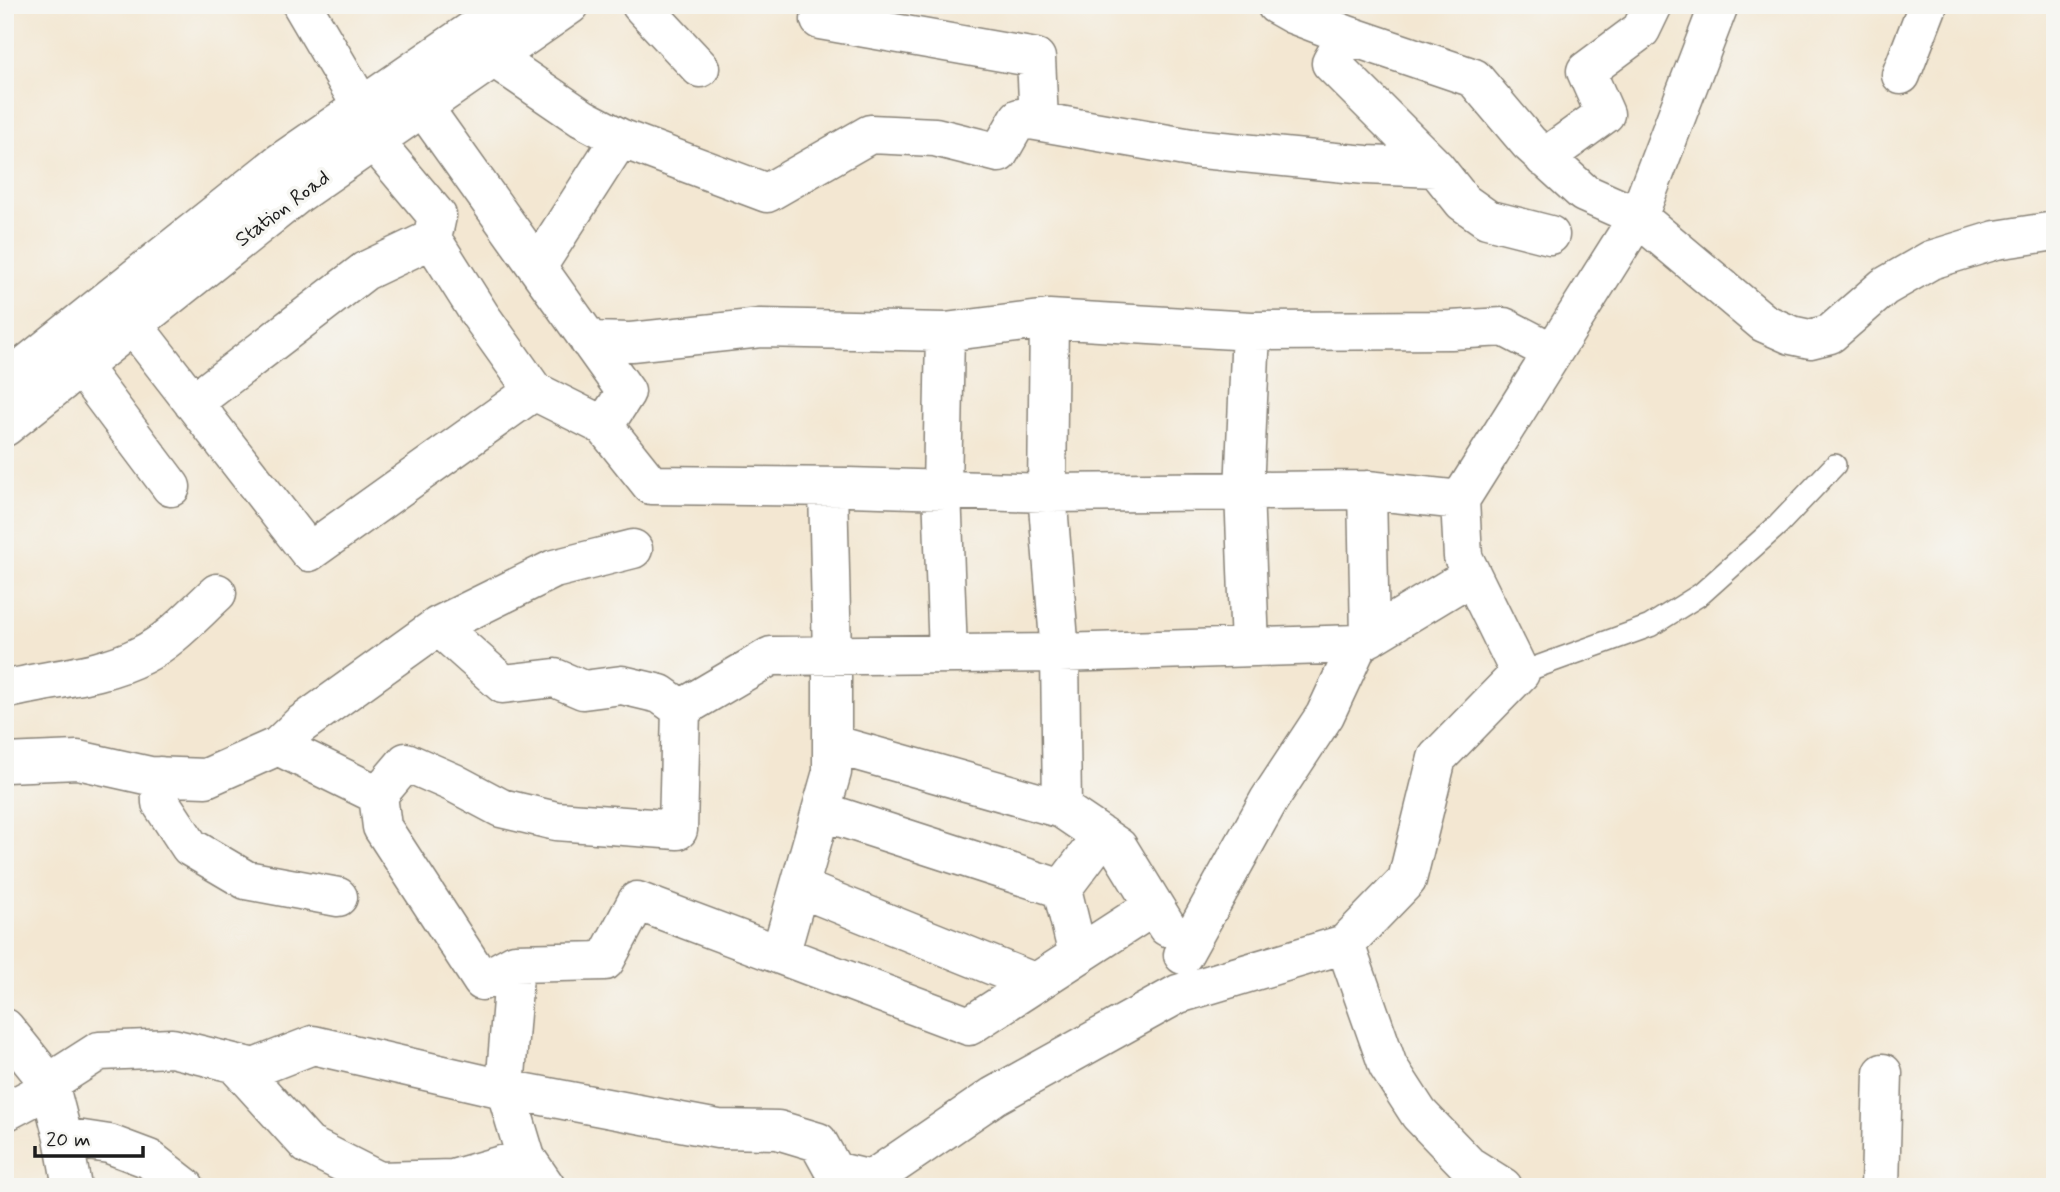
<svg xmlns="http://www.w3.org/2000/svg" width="2060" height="1192" font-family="Mynerve,sans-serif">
<rect width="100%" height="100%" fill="#f6f6f2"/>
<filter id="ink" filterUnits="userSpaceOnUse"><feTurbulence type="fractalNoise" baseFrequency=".0143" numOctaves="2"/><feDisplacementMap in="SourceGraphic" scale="14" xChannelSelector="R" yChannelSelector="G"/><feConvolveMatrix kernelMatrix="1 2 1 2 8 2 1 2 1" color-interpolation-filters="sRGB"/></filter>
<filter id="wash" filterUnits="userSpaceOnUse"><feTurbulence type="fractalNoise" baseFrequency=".00686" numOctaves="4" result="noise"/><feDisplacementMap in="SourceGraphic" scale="28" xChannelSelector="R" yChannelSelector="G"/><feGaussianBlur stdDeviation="1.57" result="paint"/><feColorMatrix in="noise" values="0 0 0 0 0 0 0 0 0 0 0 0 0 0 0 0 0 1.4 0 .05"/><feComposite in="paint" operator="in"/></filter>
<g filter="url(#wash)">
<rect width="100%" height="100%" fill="#f3e7d2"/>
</g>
<g filter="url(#ink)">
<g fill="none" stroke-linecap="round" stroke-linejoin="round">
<defs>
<path id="lane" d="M 1520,673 L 1650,626 L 1701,594 L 1778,525 L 1835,465"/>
<path id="street" d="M 302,5 L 362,107
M 641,5 L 700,68
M 1276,5 L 1292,14 L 1347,35 L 1474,78 L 1529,143 L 1584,193 L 1638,217 L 1764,323 L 1791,335 L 1810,339 L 1830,334 L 1884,287 L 1931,260 L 1996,240 L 2055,231
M 820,20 L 1036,58 L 1039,121
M 1347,35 L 1331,63 L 1436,168
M 494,58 L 582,118 L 620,138 L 767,193 L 870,134 L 935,137 L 999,153 L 1019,118 L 1191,148 L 1366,165 L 1436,168 L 1463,202 L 1487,219 L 1550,235
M 1901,75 L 1928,5
M 423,107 L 626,392 L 604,426 L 651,485 L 848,487 L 1047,493 L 1367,490 L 1460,500
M 374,141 L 437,216 L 432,239 L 480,315 L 534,391 L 604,426
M 1544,158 L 1605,114 L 1586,71 L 1641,30 L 1653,5
M 537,267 L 620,138
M 1049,319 L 1047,493 L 1060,653 L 1062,809
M 133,325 L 309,552 L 534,391
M 945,332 L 942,490 L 948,654
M 589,341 L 631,342 L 761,328 L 945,332 L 1049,319 L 1251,331 L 1451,330 L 1504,327 L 1552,352
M 81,367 L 171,487
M 193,403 L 365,271 L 432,239
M 1367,490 L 1370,637
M 438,626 L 503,684 L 555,678 L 583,690 L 622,685 L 660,694 L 681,709
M 1250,647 L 1244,491 L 1251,331
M 5,690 C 51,678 99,677 142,655 C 170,641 193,615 217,593
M 681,709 L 771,656 L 1060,653 L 1358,644
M 832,744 L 1062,809 L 1118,847 L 1167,927
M 278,746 L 378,795 L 382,827 L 482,981 L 515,963 L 605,961 L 637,901 L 969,1026 L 1154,906
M 5,763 L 78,760 L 150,776 L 206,778 L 278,746 L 300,725 L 438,626 L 554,569 L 633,549
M 160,776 L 161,803 L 190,847 L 246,880 L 338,897
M 378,795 L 406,762 L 454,783 L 501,808 L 556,821 L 678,830 L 681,709
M 821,811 L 1062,889
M 800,888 L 1036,983
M 1345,944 L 1388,1066 L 1419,1114 L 1468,1165 L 1503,1187
M 780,955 L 832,772 L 832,656 L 828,487
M 1078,955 L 1062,889 L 1102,836
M 1183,955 L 1269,800 L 1325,715 L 1358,644 L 1472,575
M 515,963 L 505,1088 L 526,1158 L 546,1187
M 5,1028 L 49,1083 L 63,1137 L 72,1187
M 234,1063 L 308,1145 L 379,1181 L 453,1179 L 526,1158
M 5,1112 L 37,1095 L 49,1083 L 99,1051 L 172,1048 L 254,1068 L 313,1045 L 495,1087 L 718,1129 L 778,1130 L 818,1142 L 834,1171 L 871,1180 L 994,1096 L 1178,994 L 1345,944 L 1407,880 L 1437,758 L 1520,673 L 1463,557 L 1460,500 L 1638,217 L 1719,5
M 63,1137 L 109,1144 L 149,1159 L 185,1187
M 1880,1187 L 1883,1073"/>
<path id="secondary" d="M 5,382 L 277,165 L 509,5
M 5,427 L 298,194 L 570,5"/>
</defs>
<use href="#lane" stroke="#888277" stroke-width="24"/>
<use href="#street" stroke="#888277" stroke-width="41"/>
<use href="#secondary" stroke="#888277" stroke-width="41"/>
<use href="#lane" stroke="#fff" stroke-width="21"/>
<use href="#street" stroke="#fff" stroke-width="38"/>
<use href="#secondary" stroke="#fff" stroke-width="38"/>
</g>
</g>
<g text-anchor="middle" stroke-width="7" stroke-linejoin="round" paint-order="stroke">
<g font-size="21" fill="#1c1c1c" stroke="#f6f6f2">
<text transform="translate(282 208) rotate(-37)" y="7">Station Road</text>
</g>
</g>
<rect width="2060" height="1192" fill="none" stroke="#f6f6f2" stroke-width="28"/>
<path d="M35 1146v10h108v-10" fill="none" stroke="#1c1c1c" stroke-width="3.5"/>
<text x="46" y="1146" font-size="21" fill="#1c1c1c" stroke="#f6f6f2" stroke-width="5" paint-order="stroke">20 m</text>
</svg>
